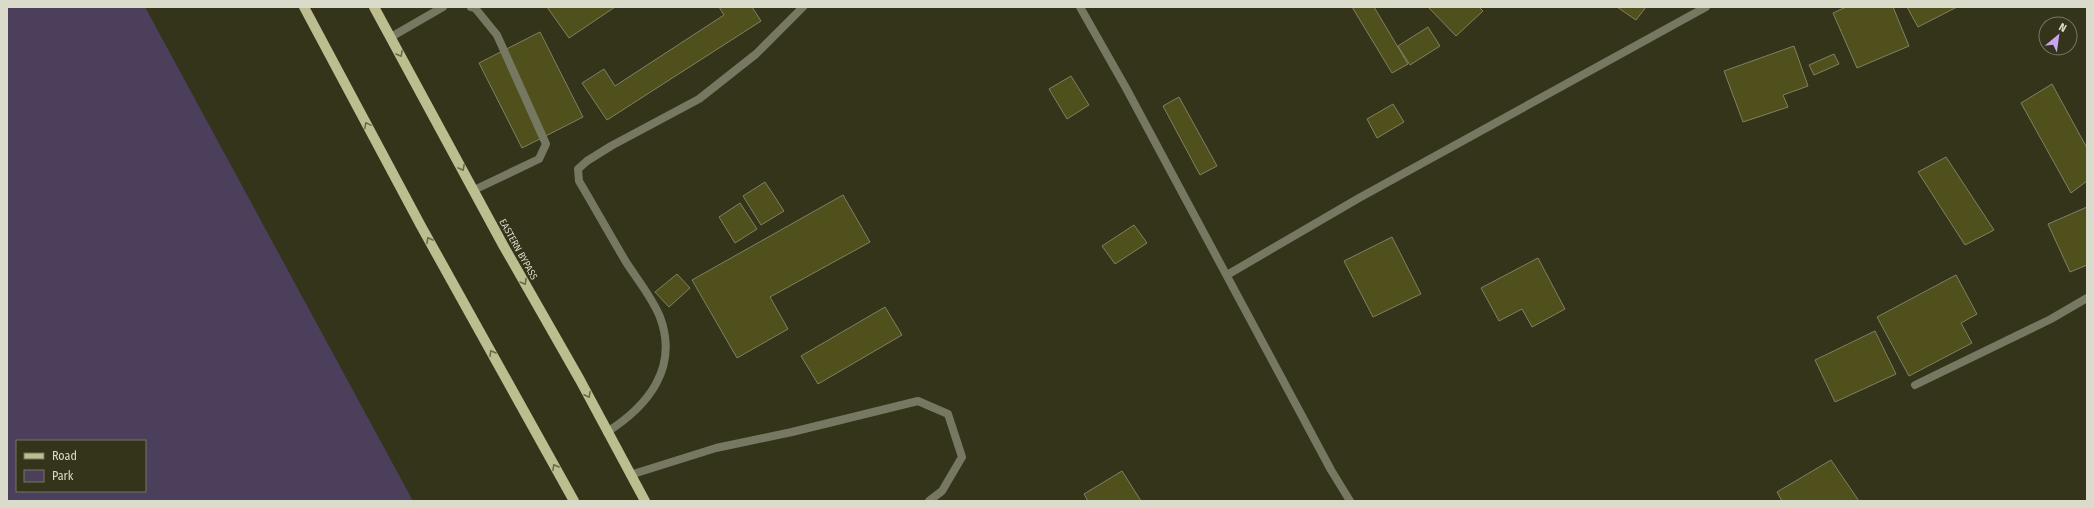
<svg xmlns="http://www.w3.org/2000/svg" width="2094" height="508" font-family="'Fira Sans Condensed',sans-serif">
<rect width="100%" height="100%" fill="#333419"/>
<path fill="#4c3f5b" fill-rule="evenodd" d="M 7,7 L 145,7 L 413,501 L 7,501 ZM 17,441 L 145,441 L 145,491 L 17,491 Z"/>
<path fill="#4f501b" stroke="#808164" d="M 547,7 L 615,7 L 569,38 Z
M 719,7 L 752,7 L 761,21 L 607,120 L 582,83 L 604,69 L 615,86 L 724,15 Z
M 1352,7 L 1374,7 L 1408,64 L 1392,73 Z
M 1428,7 L 1479,7 L 1483,11 L 1456,36 Z
M 1617,7 L 1646,7 L 1636,20 Z
M 1846,7 L 1893,7 L 1909,46 L 1857,68 L 1833,13 Z
M 1907,7 L 1957,7 L 1918,27 Z
M 1428,27 L 1440,46 L 1410,65 L 1398,46 Z
M 540,32 L 583,117 L 522,148 L 479,63 Z
M 1794,46 L 1808,86 L 1783,95 L 1788,107 L 1743,122 L 1724,71 Z
M 1834,54 L 1839,64 L 1814,75 L 1809,65 Z
M 1071,76 L 1089,105 L 1067,119 L 1049,89 Z
M 2052,84 L 2087,148 L 2087,181 L 2071,193 L 2021,103 Z
M 1179,97 L 1217,166 L 1200,175 L 1163,106 Z
M 1393,104 L 1404,122 L 1377,138 L 1367,119 Z
M 1946,157 L 1994,230 L 1965,245 L 1918,172 Z
M 765,182 L 784,211 L 761,225 L 743,196 Z
M 843,195 L 870,242 L 770,297 L 788,329 L 737,358 L 692,280 Z
M 740,203 L 757,229 L 735,243 L 719,217 Z
M 2087,207 L 2087,265 L 2070,272 L 2048,224 Z
M 1134,225 L 1147,243 L 1115,264 L 1102,246 Z
M 1392,237 L 1421,294 L 1373,317 L 1344,261 Z
M 1538,258 L 1565,309 L 1532,327 L 1522,309 L 1499,321 L 1481,288 Z
M 677,274 L 690,288 L 669,307 L 655,292 Z
M 1956,275 L 1977,314 L 1961,323 L 1972,343 L 1909,376 L 1877,317 Z
M 885,307 L 902,335 L 818,384 L 801,356 Z
M 1875,331 L 1896,374 L 1835,402 L 1815,360 Z
M 1831,460 L 1859,501 L 1782,501 L 1777,492 Z
M 1122,471 L 1141,501 L 1088,501 L 1084,494 Z"/>
<g fill="none" stroke-linecap="round" stroke-linejoin="round">
<path stroke="#777862" stroke-width="8" d="M 471,7 L 475,8 L 497,35 L 546,144 L 539,159 L 474,190
M 391,37 L 443,7"/>
<path stroke="#777862" stroke-width="8" d="M 1080,7 L 1126,88 L 1331,470 L 1350,501
M 1227,275 L 1359,198 L 1706,7
M 1915,385 L 2051,319 L 2087,298
M 607,432 C 648,406 679,368 660,317 C 653,299 637,279 626,262 C 610,235 595,208 579,181 L 578,169 L 587,161 L 611,146 L 699,99 L 756,54 L 803,7
M 630,475 L 716,448 L 792,432 L 918,401 L 948,414 L 962,457 L 942,491 L 929,501"/>
<path stroke="#bcbe90" stroke-width="10" d="M 304,7 L 421,226 L 574,501
M 374,7 L 503,245 L 580,380 L 645,501"/>
</g>
<defs><path id="oneway-chevron" d="M-2-3.5L2.5 0L-2 3.5" fill="none" stroke-width="1.6" stroke-linecap="round" stroke-linejoin="round"/></defs>
<g stroke="#6a6b49">
<use href="#oneway-chevron" transform="translate(400 54) rotate(61)"/>
<use href="#oneway-chevron" transform="translate(367 125) rotate(-118)"/>
<use href="#oneway-chevron" transform="translate(462 168) rotate(62)"/>
<use href="#oneway-chevron" transform="translate(429 240) rotate(-119)"/>
<use href="#oneway-chevron" transform="translate(524 282) rotate(60)"/>
<use href="#oneway-chevron" transform="translate(492 353) rotate(-119)"/>
<use href="#oneway-chevron" transform="translate(588 395) rotate(63)"/>
<use href="#oneway-chevron" transform="translate(555 467) rotate(-119)"/>
</g>
<g text-anchor="middle" stroke-width="3" stroke-linejoin="round" paint-order="stroke">
<g font-size="10" fill="#dadbcb" stroke="#333419">
<text transform="translate(519 249) rotate(61)" y="4">EASTERN BYPASS</text>
</g>
</g>
<rect width="2094" height="508" fill="none" stroke="#dadbcb" stroke-width="16"/>
<rect x="16" y="440" width="130" height="52" fill="#333419" stroke="#767760"/>
<rect x="24" y="453" width="20" height="6" fill="#bcbe90" stroke="#767760"/>
<text x="52" y="460" font-size="12" fill="#dadbcb">Road</text>
<rect x="24" y="470" width="20" height="12" fill="#4c3f5b" stroke="#767760"/>
<text x="52" y="480" font-size="12" fill="#dadbcb">Park</text>
<g transform="translate(2058 36) rotate(29)"><circle r="19" fill="#333419" stroke="#767760"/>
<path d="M0-3L7 15L0 10L-7 15Z" fill="#c8a5ee"/>
<text y="-6" font-size="11" font-weight="bold" text-anchor="middle" fill="#dadbcb">N</text>
</g>
</svg>
